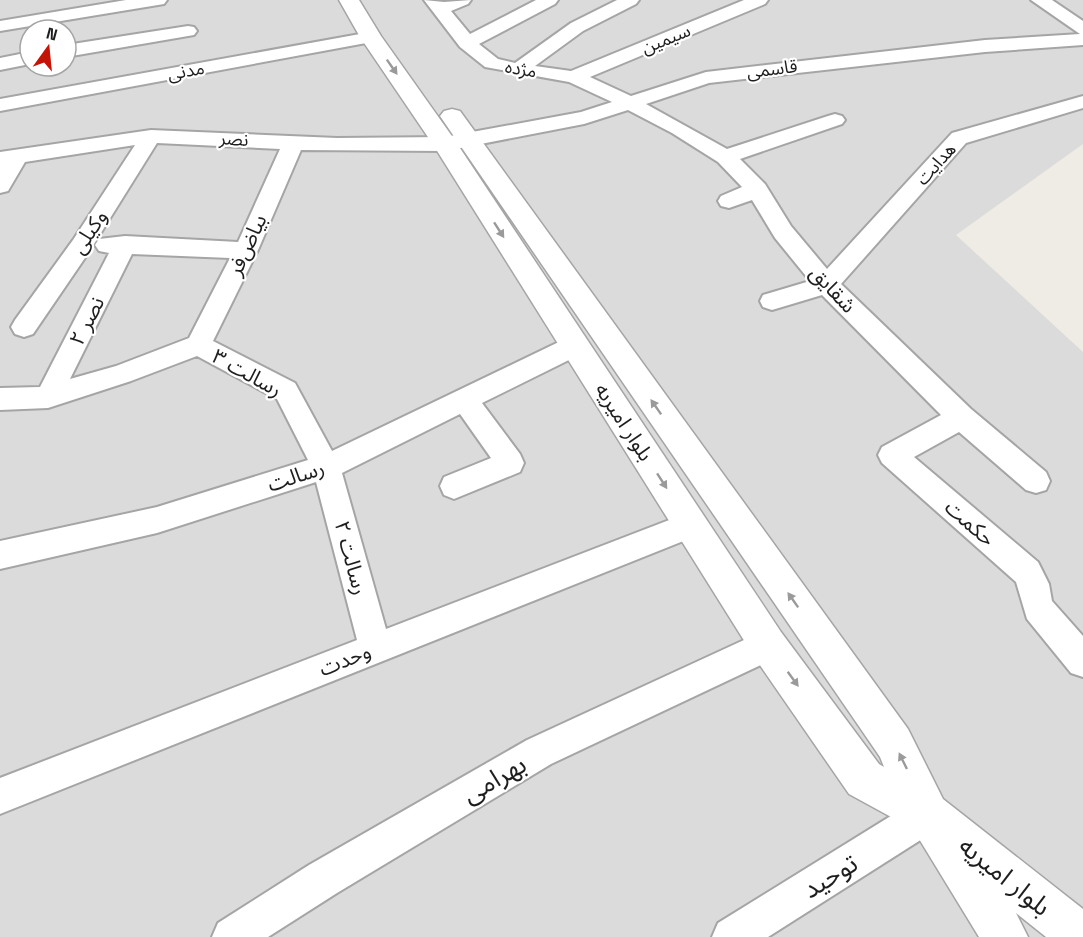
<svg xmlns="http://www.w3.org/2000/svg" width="1083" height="937" font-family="'Space Grotesk','Noto Sans Arabic',sans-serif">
<rect width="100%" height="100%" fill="#efece5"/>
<path fill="#dcdbdb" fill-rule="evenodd" d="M 0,0 L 1083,0 L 1083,144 L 956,235 L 1083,352 L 1083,937 L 0,937 ZM 30,30 L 66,30 L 66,66 L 30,66 Z"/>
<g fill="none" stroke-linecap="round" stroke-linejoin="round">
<defs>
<path id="minor" d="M 126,0 L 167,0 L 164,4 L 158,5 L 0,31 L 0,21 Z
M 424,0 L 444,2 L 471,0 L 468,4 L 451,11 L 470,34 L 536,0 L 558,0 L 555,4 L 479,44 L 498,59 L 515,63 L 571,23 L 617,0 L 639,0 L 636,4 L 583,31 L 535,66 L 571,71 L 744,0 L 768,0 L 765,4 L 590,77 L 631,96 L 706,72 L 985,40 L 1080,34 L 1031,0 L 1052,0 L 1083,21 L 1083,45 L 985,52 L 709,83 L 646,104 L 727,149 L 828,116 L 835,114 L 842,116 L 845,120 L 842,124 L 740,159 L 765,184 L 791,226 L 827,269 L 952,133 L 1083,96 L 1083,108 L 966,143 L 841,284 L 971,409 L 1046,472 L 1050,481 L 1046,490 L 1036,493 L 1026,490 L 959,432 L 914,457 L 1038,562 L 1049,584 L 1052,601 L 1083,636 L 1083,677 L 1071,673 L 1027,619 L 1016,582 L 882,463 L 878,455 L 882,447 L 941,415 L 822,295 L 772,310 L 763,307 L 760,301 L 763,295 L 810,281 L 775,238 L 752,200 L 729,208 L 721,206 L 718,201 L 721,196 L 742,187 L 718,162 L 672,133 L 628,110 L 584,124 L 445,151 L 301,150 L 258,250 L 213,341 L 295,383 L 332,451 L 565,339 L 574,336 L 583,339 L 587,346 L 583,353 L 482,403 L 520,454 L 524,463 L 520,472 L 454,499 L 444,495 L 440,486 L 444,477 L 491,458 L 460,414 L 342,473 L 386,629 L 690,512 L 701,516 L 705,525 L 701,534 L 0,814 L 0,778 L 357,640 L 316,482 L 157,533 L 0,569 L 0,541 L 157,507 L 308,460 L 277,399 L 197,356 L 131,381 L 48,408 L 0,410 L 0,388 L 40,387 L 109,253 L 99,251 L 95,245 L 99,239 L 125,236 L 238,242 L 280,149 L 157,143 L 89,252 L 33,334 L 24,337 L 15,334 L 11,327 L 15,320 L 73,240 L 135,145 L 25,162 L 8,191 L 0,193 L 0,152 L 151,130 L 337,138 L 445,137 L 581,112 L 612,102 L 569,82 L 485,67 L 460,47 ZM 132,254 L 230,258 L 189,338 L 116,366 L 70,379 Z
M 188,26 L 194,27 L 197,31 L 194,35 L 66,57 L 66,45 Z
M 371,32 L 377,33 L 380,37 L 377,41 L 0,111 L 0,99 Z
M 30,52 L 30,64 L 0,70 L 0,58 Z
M 768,629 L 780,634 L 784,645 L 780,656 L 551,764 L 337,893 L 268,937 L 212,937 L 218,923 L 309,865 L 527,740 Z
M 928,796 L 941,801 L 946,814 L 941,827 L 768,937 L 712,937 L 718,923 L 915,801 Z"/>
<path id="tertiary" d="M 339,0 L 359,0 L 381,36 L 454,139 L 781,632 L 879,764 L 884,767 L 880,757 L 440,116 L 444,111 L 452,109 L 460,111 L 908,729 L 943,799 L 1083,909 L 1083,937 L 1046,937 L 1016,913 L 1028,937 L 979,937 L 913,829 L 849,794 L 755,658 L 434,146 L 360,37 Z"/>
</defs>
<use href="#minor" stroke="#a5a5a5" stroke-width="4"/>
<use href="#tertiary" stroke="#a5a5a5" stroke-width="3"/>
<use href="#minor" fill="#fff" fill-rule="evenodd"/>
<use href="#tertiary" fill="#fff" fill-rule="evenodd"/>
</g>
<defs><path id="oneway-solid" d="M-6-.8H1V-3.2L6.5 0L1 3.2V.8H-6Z" transform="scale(1.5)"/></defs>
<g fill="#9a9a9a">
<use href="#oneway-solid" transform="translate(392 67) rotate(55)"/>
<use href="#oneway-solid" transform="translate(499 230) rotate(57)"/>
<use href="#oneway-solid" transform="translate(656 407) rotate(-125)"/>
<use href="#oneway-solid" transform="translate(662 481) rotate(57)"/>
<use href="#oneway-solid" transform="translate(793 600) rotate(-125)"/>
<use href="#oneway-solid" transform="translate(793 679) rotate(54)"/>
<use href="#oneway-solid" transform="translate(903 761) rotate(-116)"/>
</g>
<g text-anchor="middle" stroke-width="4.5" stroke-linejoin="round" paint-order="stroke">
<g font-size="18" fill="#1e1e1e" stroke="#fff">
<text transform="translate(666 39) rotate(-22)" y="6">سیمین</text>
<text transform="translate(521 69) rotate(10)" y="6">مژده</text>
<text transform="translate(772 69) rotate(-7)" y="6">قاسمی</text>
<text transform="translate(186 71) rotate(-10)" y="6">مدنی</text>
<text transform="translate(234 139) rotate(4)" y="6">نصر</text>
<text transform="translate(936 164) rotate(-48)" y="6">هدایت</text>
</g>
<g font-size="21" fill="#1e1e1e" stroke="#fff">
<text transform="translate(89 232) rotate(-57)" y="7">وکیلی</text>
<text transform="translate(247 245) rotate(-65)" y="7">بیاض‌فر</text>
<text transform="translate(833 289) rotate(47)" y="7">شقایق</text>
<text transform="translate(87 321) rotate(-63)" y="7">نصر ۲</text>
<text transform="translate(247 373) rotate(29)" y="7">رسالت ۳</text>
<text transform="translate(624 422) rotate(57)" y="7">بلوار امیریه</text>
<text transform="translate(296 476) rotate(-18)" y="7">رسالت</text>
<text transform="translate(970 523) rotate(41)" y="7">حکمت</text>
<text transform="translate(351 558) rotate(75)" y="7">رسالت ۲</text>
<text transform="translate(345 660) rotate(-22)" y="7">وحدت</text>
</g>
<g font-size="26" fill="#1e1e1e" stroke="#fff">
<text transform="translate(494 779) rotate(-30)" y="9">بهرامی</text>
<text transform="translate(830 876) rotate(-32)" y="9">توحید</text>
<text transform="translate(1005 876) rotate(39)" y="9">بلوار امیریه</text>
</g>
</g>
<g transform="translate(48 48) rotate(15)"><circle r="28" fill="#ffffff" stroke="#a5a5a5" stroke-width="1.5"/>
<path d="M0-4.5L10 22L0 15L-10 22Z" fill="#c51407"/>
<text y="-9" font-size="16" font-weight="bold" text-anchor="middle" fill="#1e1e1e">N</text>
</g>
</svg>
